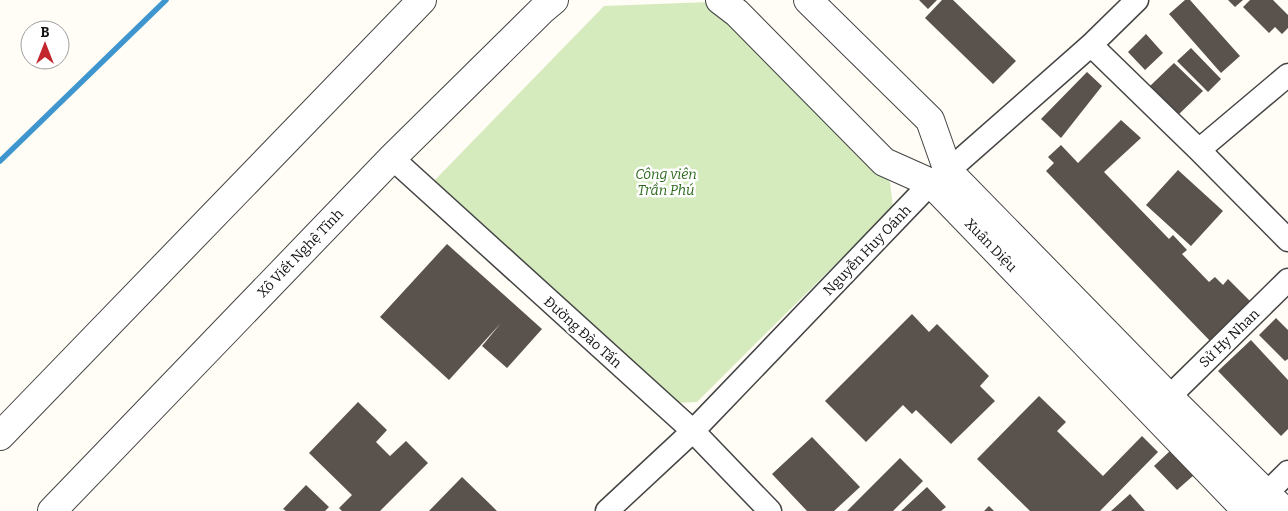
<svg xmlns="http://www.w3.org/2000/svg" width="1288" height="511" font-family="Bitter,serif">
<rect width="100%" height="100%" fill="#fffdf5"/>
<path fill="#d5ebbd" d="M 710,2 L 890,182 L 893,207 L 697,402 L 673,403 L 432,183 L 604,6 Z"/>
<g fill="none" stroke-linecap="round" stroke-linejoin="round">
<path stroke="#3f96cf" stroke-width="5.5" d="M 0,161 L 166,0"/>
</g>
<path fill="#5a524d" d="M 919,0 L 937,0 L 928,9 Z
M 942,0 L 953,0 L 1016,61 L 993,84 L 925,18 Z
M 1185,0 L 1190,0 L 1240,56 L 1221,73 L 1169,14 Z
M 1228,0 L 1243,0 L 1235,7 Z
M 1250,0 L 1273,0 L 1288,15 L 1288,28 L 1282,34 L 1275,27 L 1269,33 L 1243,7 Z
M 1146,34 L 1163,53 L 1145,70 L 1128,52 Z
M 1191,48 L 1221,79 L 1208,92 L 1177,61 Z
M 1174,63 L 1203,91 L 1178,115 L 1150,86 Z
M 1087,72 L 1102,86 L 1061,138 L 1041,119 Z
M 1121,120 L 1141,138 L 1104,172 L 1169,239 L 1173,235 L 1187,250 L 1182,254 L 1209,282 L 1215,277 L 1223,285 L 1228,279 L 1254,305 L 1213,344 L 1046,171 L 1054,163 L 1048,157 L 1061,145 L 1078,163 Z
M 1178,170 L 1223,211 L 1191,246 L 1146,205 Z
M 447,244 L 542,329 L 507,368 L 482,346 L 501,323 L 449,380 L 380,317 Z
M 912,314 L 929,332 L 937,324 L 989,376 L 980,386 L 995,401 L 951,444 L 916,410 L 912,414 L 903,405 L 866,442 L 825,401 Z
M 1276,318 L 1288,330 L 1288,359 L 1285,361 L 1259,335 Z
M 1251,340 L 1288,380 L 1288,429 L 1281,436 L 1218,371 Z
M 1039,396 L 1066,422 L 1057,431 L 1103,476 L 1142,436 L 1158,452 L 1100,511 L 1030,511 L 977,459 Z
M 358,402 L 387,430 L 376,442 L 390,456 L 406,441 L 428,463 L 380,511 L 342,511 L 339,508 L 352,495 L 309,453 Z
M 812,437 L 860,487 L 834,511 L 807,511 L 772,474 Z
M 1171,450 L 1194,475 L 1177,490 L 1154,466 Z
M 900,458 L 923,481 L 893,511 L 847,511 Z
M 462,477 L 491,505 L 497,511 L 429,511 Z
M 306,485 L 329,507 L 325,511 L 286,511 L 283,509 Z
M 927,487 L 946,507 L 941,511 L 901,511 Z
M 1130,494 L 1145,511 L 1111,511 Z
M 989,506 L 994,511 L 984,511 Z"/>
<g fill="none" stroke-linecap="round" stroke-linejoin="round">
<defs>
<path id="minor" d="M 1091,45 L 1199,150 L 1288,240
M 1199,150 L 1288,75
M 392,158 L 693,431 L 770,511
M 1169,397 L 1288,280
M 1255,505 L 1288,472
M 607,511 L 693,431 L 931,183 L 948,171 L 1091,45 L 1137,0"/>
<path id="tertiary" d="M 720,0 L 737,13 L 884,162 L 931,183 L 1247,511
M 808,0 L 930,120 L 948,171 L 1169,397 L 1284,511
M 0,436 L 422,0
M 52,511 L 392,158 L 542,10 L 554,0"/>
</defs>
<use href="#minor" stroke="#444" stroke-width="25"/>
<use href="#tertiary" stroke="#444" stroke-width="30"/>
<use href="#minor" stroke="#fff" stroke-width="22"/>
<use href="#tertiary" stroke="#fff" stroke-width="28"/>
</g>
<g text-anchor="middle" stroke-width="5" stroke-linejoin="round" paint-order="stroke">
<g font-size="14" font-style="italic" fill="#2f6b1f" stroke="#fff">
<text x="666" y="179">Công viên<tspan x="666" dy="16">Trần Phú</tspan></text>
</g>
<g font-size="14" fill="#111" stroke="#fff">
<text transform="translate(991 245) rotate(46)" y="5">Xuân Diệu</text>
<text transform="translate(867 250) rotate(-46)" y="5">Nguyễn Huy Oánh</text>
<text transform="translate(300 253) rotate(-46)" y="5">Xô Viết Nghệ Tĩnh</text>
<text transform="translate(583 332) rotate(42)" y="5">Đường Đào Tấn</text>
<text transform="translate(1229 338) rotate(-44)" y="5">Sử Hy Nhan</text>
</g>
</g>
<g transform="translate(45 45)"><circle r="24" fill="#ffffff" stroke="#a0a0a0"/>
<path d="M0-4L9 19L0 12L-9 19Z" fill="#c4262e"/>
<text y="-8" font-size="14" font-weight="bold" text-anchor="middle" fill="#111111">B</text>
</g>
</svg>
